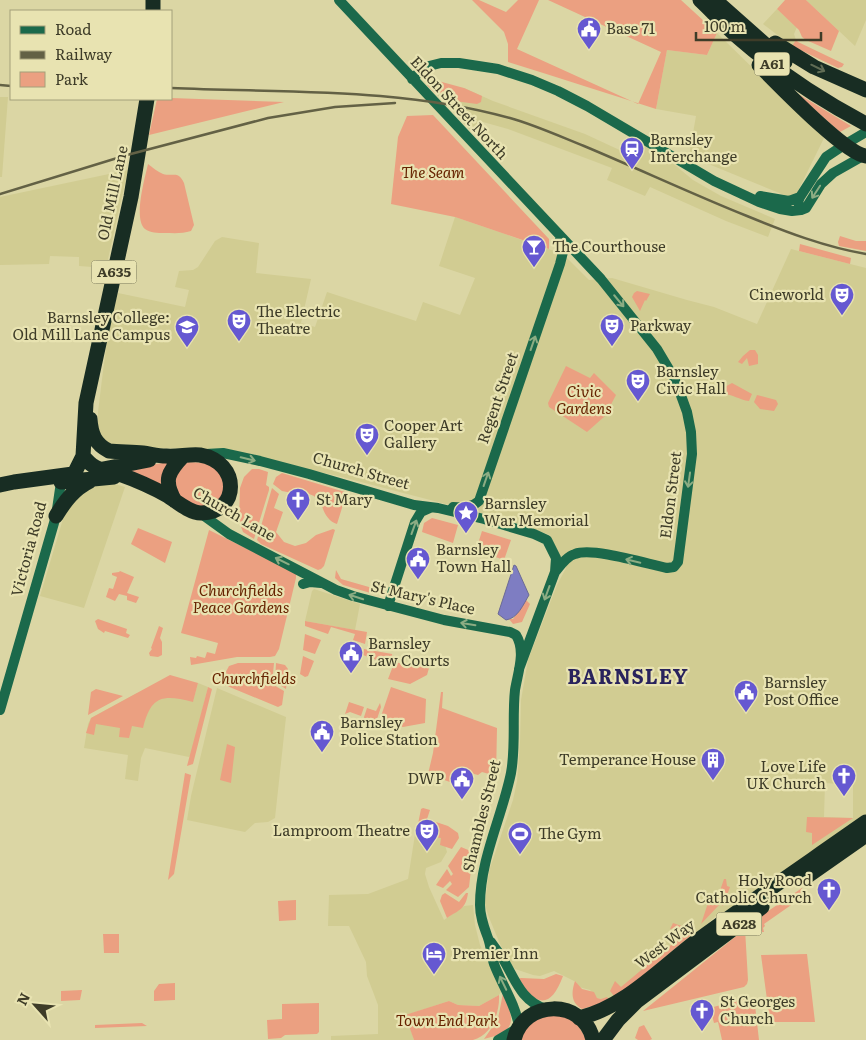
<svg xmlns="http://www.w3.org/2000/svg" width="866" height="1040" font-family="Literata,serif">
<rect width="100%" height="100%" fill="#dbd6a4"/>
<path fill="#d1cc92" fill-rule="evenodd" d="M 806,0 L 866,0 L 866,20 L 855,46 Z
M 777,9 L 797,27 L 794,34 L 796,40 L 792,46 L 763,24 Z
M 717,33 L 824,138 L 794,199 L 689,156 L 696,116 L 656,109 L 667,50 L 707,55 Z
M 428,85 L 464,88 L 493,101 L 585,134 L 626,153 L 633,140 L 654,150 L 670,161 L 693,180 L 721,196 L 775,219 L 768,237 L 726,221 L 650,187 L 645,196 L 607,180 L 612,168 L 508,129 L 483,122 L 480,129 L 474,134 Z
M 0,97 L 8,97 L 2,177 L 0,177 Z
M 128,170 L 106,268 L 79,266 L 79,257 L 50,256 L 49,264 L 0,265 L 0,197 Z
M 455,217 L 563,254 L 589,280 L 612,278 L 687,300 L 714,307 L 757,324 L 791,249 L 866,268 L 866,816 L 727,913 L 718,914 L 702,929 L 610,1001 L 597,998 L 590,990 L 579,987 L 576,982 L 554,971 L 540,976 L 533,975 L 515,969 L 510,964 L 500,944 L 488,915 L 485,904 L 489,871 L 513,800 L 517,781 L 520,743 L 521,700 L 528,660 L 557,585 L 566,568 L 550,535 L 511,521 L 338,476 L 213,449 L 114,447 L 106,442 L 98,432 L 98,412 L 103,371 L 110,319 L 118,293 L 185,307 L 189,290 L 175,287 L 179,271 L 193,270 L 198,267 L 215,241 L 222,237 L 259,243 L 256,273 L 311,279 L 301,323 L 315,327 L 327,292 L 416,321 L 423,302 L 460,315 L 475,278 L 439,266 ZM 825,783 L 853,785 L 853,818 L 824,817 Z
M 115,484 L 125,487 L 84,608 L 40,596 L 63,519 L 72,503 L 80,495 L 97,485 Z
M 314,589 L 360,604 L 355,630 L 305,621 L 312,591 Z
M 198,683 L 208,687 L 191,755 L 189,757 L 145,748 L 141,758 L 138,781 L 125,779 L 128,755 L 84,748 L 88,724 L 91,718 L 137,693 L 160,690 L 193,701 Z
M 217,688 L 286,717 L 275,818 L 268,822 L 255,823 L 245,832 L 187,820 L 191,796 Z
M 416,828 L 433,833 L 443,838 L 447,852 L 441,862 L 426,868 L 425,874 L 429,887 L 444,920 L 464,906 L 473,905 L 475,925 L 480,945 L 502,990 L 499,995 L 479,1006 L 458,1005 L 449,1001 L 406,1015 L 414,1040 L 331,1040 L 331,1036 L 378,1034 L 378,1005 L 367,976 L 366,962 L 349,926 L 328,926 L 329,895 L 368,894 L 408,879 Z"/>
<path fill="#eba081" d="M 472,0 L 479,0 L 506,12 L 518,0 L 539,0 L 517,49 L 638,104 L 661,52 L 548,0 L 681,0 L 717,33 L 707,55 L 667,50 L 656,109 C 606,93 557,77 508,62 L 508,44 L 504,32 Z
M 785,0 L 806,0 L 839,31 L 831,51 L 806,40 L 802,37 L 799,30 L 777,9 Z
M 796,40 L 798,42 L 844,64 L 842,67 L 838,68 L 792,46 Z
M 427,78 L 464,88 L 482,96 L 481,102 L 477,104 L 447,100 L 443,93 L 435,93 L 427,85 Z
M 795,92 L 851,126 L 840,132 Z
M 171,98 L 284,102 L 149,135 L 157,99 Z
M 433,115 L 549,239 L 549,249 L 455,217 L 391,204 L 398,137 L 407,116 Z
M 148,164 C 152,167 158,172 163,174 C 174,177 178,170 184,183 L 194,225 L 191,231 C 182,234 173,233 164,233 C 158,233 150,233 145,229 C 133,219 145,178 148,164 Z
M 840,236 L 856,241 L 866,241 L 866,251 L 839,246 L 838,242 Z
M 800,244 L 851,258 L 850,264 L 799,251 Z
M 637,291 L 650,294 L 646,301 L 645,300 L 640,311 L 632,297 L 634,293 Z
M 750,350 L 755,350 L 758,355 L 758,364 L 749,366 L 747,358 L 742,364 L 738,362 L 743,356 Z
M 566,366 L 590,378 L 594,373 L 616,395 L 605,416 L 587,432 L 549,407 L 548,403 Z
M 732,383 L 752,394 L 749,401 C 739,400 733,394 723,394 L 721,389 Z
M 757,395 L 776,400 L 778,404 L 774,411 L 760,409 L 754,402 Z
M 170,462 L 165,487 L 141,477 L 127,468 Z
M 188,462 L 208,463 L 222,475 L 224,492 L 216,504 L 201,507 L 178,497 L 174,471 Z
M 252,469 L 259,469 L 268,472 L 266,485 L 269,487 L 269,490 L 254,539 L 243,532 L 239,521 L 240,488 L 244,477 Z
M 282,473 L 345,492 L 346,495 L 337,524 C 329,522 323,512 322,505 L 314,496 L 302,491 L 292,493 L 282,491 L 273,484 L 276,477 Z
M 272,488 L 279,494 L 274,508 L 283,512 L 276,532 L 284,542 L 295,546 L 306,543 L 316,535 L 333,529 L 335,530 L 324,566 L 321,569 L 318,570 L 261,544 L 257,540 Z
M 432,518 L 458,525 L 453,543 L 422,532 L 424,523 Z
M 138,528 L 172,542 L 165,563 L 131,544 Z
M 209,530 L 296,573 L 296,578 L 279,649 L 275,656 L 270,657 L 237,657 L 191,665 L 190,657 L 196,658 L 197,656 L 205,658 L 207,652 L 215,654 L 218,643 L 181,633 Z
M 482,531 L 511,540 L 504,560 L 476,550 Z
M 336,570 L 341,579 L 376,589 L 386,587 L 374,594 L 343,585 L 335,578 Z
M 120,571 L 134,577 L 127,593 L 139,597 L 136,603 L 127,600 L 127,596 L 119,594 L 115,601 L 106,597 L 109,588 L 113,589 L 117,577 L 112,575 L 112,573 L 119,572 Z
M 526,600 L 530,604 L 522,622 L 513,624 L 509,619 L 513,619 Z
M 98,619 L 127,629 L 126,633 L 130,635 L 128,638 L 105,631 L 104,633 L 98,629 L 95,621 Z
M 305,621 L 367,632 L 365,644 L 353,640 L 355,634 L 331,627 L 328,634 L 305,626 Z
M 159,626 L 163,628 L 160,638 L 162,642 L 162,655 L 158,657 L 150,656 L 149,653 L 152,649 L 151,648 Z
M 305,634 L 321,640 L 315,654 L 303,650 Z
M 364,649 L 392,654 L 393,662 L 429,668 L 427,675 L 410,684 L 388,679 L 393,666 L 363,655 Z
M 303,656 L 314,661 L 308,676 L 305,677 L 300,674 Z
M 238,663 L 274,663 L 272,684 L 284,691 L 282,705 L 278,707 L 220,683 L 229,666 Z
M 276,663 L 285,665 L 288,669 L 286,689 L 275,682 Z
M 170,675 L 198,683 L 193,702 C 162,694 151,696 143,728 L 132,726 L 129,738 L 119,737 L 120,728 L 96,724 L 94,735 L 86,733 L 91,718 Z
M 208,687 L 212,689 L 193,764 L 187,766 Z
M 391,687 L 426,699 L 425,723 L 403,727 L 380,719 Z
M 96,689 L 123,696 L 88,715 L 91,692 Z
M 441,692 L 443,692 L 442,708 L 497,728 L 496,776 L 482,772 L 478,775 L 463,771 L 458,785 L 428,774 L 433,753 Z
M 349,702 L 364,707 L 361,716 L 350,712 L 345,714 Z
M 380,703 L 381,707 L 375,725 L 363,720 L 367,708 L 376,711 Z
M 227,744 L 235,747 L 231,783 L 220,780 Z
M 185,773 L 191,775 L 174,874 L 168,880 Z
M 423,808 L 430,810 L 427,819 L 448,826 L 458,833 L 459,838 L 452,849 L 440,845 L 441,838 L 434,837 L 433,833 L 417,829 L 421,809 Z
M 807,817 L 853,818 L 812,845 L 812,833 L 806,832 Z
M 461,847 L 473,852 L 469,887 L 458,897 L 446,890 L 452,884 L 450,881 L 443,888 L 436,885 L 447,869 L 451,876 L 453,874 L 448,866 Z
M 724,879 L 726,879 L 727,886 L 730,887 L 723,906 L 720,904 L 701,924 L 708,903 L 715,905 Z
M 802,888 L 804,896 L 764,924 L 765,926 L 763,928 L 764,932 L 760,932 L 758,918 Z
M 445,893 L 459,902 L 466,893 L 468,893 C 466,909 459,910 447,918 L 440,901 L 442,895 Z
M 296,900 L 296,920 L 279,921 L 278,901 Z
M 673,923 L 696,931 L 621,994 L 614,996 L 610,991 L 615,981 L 621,987 L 676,941 L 672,936 L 678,934 L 677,928 L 670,929 Z
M 745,929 L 748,980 L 747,984 L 744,987 L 643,1011 Z
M 103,934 L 119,934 L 119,953 L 104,953 Z
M 807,954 L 815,1022 L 770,1022 L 761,955 Z
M 556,974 L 563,976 C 551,1009 536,1007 518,979 L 521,978 L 544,979 Z
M 575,981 L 582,989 L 594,992 L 597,998 L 601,999 L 607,997 L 610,1001 L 582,1009 C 571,1003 571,993 575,981 Z
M 175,983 L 175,1000 L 154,1001 L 154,991 L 159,984 Z
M 82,990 L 80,1000 L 61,1001 L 61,991 Z
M 503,993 C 515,1020 517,1032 484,1039 L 498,1019 Z
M 499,995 C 500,1012 492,1035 473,1040 C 460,1040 429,1040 414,1040 L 405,1015 L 449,1001 L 458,1005 L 479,1006 Z
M 742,999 L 749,1001 L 755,1005 L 759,1040 L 722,1040 L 718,1022 L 714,1023 L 710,1008 Z
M 319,1003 L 319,1032 L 317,1034 L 285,1035 L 281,1038 L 268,1039 L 267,1020 L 282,1019 L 282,1004 Z
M 553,1013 L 574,1019 L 587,1040 L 519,1040 L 531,1021 Z
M 142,1023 L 147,1026 L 95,1028 L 95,1025 Z
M 644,1025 L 652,1039 L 650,1040 L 638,1040 L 635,1038 L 639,1027 Z"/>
<path fill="#7e7dc2" stroke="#6b6a94" d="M 514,565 L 516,566 L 529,595 C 523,605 518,618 506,620 L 498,614 Z"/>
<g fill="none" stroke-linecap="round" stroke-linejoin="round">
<path stroke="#1b694b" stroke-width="10" d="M 339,0 L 601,279 L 657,349 L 673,376 L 679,390 L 687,412 L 691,432 L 692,454 L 678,562 L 674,567 L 667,568 C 647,564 593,547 575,554 C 567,556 560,566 555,572
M 412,79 L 425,67 L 441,63 L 459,63 L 498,69 L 532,80 L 558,91 L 587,106 L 714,181 L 759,202 L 780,209 L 792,211 L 801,210 L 806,208 L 821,184 L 833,173 L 863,156
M 760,196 L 789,201 L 800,197
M 801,210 L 798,202 L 800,197 L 826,157 L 844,145 L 866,132
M 206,454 L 223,453 L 260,461 L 309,474 L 414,505 L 438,508 L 484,519 L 534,534 L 547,540 L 556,558 L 555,572 L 519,669
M 453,507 C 463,508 471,508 479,501 L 560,264 L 564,248 L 560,238
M 200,513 L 229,534 L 336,590 L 353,596 L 444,620 L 510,632 L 516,635
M 303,584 L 310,582 L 321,583
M 388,606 L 415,522 L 421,512 L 430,508
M 516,635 C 526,651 518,672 515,690 C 512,717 516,746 511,773 C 502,817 480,859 480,905 C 480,917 484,927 488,938 C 491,946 491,955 494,964 C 502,985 515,1003 519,1026
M 0,710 L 56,516 L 61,482
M 491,942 C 495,948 499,953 503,959 C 515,979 521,1001 546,1009
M 498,1040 L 518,1028"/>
<path stroke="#182d23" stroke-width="15" d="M 700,0 C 713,12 725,26 739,38 C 778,72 821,100 866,124
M 716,1 L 785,62
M 153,11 L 153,0
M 775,43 L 814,67 L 866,90
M 759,65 C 777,83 845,154 866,156
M 83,456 C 97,473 102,468 119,474 C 136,480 152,487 168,496 C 177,502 190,513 201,513 C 240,513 241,462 200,455 C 189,454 177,457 166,456 C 158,456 151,454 143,453 C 132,452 120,452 109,451 C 95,444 91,434 90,419
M 103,469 L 149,460
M 61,482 L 74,474 L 83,456 L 86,403 L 131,197 L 147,99
M 62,482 L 114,477
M 0,485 L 14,482 L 73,474
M 175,501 C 163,480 168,472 183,456
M 56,516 C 65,501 74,489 90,481
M 806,877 L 866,835
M 579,1018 C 623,1008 659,970 694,943 C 750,902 809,862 866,822
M 514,1040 C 523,999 584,998 593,1040
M 603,1040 L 618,1020 L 637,1001 L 762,907"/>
<path stroke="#636145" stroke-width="2.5" d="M 0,85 L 11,86
M 171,88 C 284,93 399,87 510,118 C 535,125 559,136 584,146 C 639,169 692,194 747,216 C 786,232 825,247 866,254
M 0,194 L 127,155 L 268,118 L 335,107 L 395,103"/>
</g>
<defs><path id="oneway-shaft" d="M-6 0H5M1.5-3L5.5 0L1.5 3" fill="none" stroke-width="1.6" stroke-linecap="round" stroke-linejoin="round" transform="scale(1.25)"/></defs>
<use stroke="#616d55" href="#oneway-shaft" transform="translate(818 68) rotate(26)"/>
<g stroke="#8cac83">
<use href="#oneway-shaft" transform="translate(816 192) rotate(123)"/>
<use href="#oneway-shaft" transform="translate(619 301) rotate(50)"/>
<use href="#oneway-shaft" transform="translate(533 343) rotate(-71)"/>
<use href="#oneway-shaft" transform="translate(248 459) rotate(13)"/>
<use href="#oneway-shaft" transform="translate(486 479) rotate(-71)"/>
<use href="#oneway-shaft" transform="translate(689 480) rotate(98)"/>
<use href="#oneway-shaft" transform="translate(414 527) rotate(-70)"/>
<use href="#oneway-shaft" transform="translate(282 561) rotate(-154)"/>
<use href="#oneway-shaft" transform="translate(633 561) rotate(-167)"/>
<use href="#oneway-shaft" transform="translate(547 593) rotate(110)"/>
<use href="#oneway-shaft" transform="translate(356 597) rotate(-162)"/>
<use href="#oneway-shaft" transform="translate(468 624) rotate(-171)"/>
<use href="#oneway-shaft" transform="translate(503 983) rotate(-116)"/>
</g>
<defs>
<symbol id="civic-pin" viewBox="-11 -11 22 30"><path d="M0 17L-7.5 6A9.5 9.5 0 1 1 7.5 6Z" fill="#6558d1" stroke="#e8e3b1"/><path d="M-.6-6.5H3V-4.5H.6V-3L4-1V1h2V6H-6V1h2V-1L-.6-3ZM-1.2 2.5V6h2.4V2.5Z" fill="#fff"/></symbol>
<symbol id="station-pin" viewBox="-11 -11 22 30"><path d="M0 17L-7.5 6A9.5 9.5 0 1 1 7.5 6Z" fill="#6558d1" stroke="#e8e3b1"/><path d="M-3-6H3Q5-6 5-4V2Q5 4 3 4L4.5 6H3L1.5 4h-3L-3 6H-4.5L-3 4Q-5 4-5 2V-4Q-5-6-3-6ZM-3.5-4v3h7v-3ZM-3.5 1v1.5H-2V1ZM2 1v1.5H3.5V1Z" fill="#fff"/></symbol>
<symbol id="bar-pin" viewBox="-11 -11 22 30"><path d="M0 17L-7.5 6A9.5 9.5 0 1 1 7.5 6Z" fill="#6558d1" stroke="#e8e3b1"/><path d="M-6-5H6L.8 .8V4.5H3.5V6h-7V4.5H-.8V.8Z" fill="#fff"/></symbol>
<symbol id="theatre-pin" viewBox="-11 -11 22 30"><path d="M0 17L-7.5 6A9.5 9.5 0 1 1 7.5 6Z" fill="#6558d1" stroke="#e8e3b1"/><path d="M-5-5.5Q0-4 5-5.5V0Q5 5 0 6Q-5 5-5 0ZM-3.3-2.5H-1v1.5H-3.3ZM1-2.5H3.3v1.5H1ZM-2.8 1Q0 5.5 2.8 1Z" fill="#fff"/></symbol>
<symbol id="university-pin" viewBox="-11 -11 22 30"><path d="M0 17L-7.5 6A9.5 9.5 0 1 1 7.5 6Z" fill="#6558d1" stroke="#e8e3b1"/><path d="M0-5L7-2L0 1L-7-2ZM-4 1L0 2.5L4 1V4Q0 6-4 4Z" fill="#fff"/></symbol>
<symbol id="church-pin" viewBox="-11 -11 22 30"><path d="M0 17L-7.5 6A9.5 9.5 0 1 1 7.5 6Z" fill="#6558d1" stroke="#e8e3b1"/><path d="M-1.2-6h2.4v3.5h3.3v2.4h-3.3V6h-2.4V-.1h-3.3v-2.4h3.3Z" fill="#fff"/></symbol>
<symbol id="sight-pin" viewBox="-11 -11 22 30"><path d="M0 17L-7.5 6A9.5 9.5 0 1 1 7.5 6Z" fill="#6558d1" stroke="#e8e3b1"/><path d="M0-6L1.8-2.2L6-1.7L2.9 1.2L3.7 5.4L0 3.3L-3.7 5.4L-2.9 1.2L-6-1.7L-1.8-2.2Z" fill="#fff"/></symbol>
<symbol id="building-pin" viewBox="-11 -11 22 30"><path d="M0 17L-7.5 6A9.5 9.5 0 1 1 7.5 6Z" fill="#6558d1" stroke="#e8e3b1"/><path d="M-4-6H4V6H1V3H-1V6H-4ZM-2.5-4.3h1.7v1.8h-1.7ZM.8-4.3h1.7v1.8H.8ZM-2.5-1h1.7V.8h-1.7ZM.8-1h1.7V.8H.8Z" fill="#fff"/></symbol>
<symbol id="stadium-pin" viewBox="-11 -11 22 30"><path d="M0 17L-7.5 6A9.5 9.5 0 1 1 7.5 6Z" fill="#6558d1" stroke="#e8e3b1"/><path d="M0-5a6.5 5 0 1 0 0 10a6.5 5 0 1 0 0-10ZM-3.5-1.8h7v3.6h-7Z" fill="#fff"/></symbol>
<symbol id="hotel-pin" viewBox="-11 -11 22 30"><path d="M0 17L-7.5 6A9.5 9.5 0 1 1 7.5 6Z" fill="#6558d1" stroke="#e8e3b1"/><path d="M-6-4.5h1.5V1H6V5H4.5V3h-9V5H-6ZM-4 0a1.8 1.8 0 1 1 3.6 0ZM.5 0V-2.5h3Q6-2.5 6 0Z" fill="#fff"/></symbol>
</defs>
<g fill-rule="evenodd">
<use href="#civic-pin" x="575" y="15" width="28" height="38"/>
<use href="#station-pin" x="618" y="135" width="28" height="38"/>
<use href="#bar-pin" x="520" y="233" width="28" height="38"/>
<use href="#theatre-pin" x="828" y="281" width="28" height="38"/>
<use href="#theatre-pin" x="225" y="307" width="28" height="38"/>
<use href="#theatre-pin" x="598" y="312" width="28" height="38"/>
<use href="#university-pin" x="173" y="313" width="28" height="38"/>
<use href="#theatre-pin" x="624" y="367" width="28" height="38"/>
<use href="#theatre-pin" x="353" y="421" width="28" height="38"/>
<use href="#church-pin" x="284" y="486" width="28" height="38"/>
<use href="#sight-pin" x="452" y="499" width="28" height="38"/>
<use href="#civic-pin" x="404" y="545" width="28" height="38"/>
<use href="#civic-pin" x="337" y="639" width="28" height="38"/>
<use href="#civic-pin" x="732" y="678" width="28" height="38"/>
<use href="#civic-pin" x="308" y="718" width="28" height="38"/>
<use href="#building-pin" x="699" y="746" width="28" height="38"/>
<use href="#church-pin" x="830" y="762" width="28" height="38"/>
<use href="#civic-pin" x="448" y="765" width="28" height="38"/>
<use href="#theatre-pin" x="413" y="817" width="28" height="38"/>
<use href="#stadium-pin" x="506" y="820" width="28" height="38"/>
<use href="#church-pin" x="815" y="876" width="28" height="38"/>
<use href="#hotel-pin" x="420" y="940" width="28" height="38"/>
<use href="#church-pin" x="688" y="997" width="28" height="38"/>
</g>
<g text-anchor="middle" stroke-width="4.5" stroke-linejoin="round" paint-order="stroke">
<g fill="#e8e3b1" stroke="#716e51" stroke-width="1">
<rect x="754.5" y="52.5" width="35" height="23" rx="4"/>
<rect x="91.5" y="260.5" width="45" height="23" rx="4"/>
<rect x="716.5" y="912.5" width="45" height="23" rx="4"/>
</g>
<g font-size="14" font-weight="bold" fill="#3e3c28">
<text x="772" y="69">A61</text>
<text x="114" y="277">A635</text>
<text x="739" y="929">A628</text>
</g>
<g font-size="15" fill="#3e3c28" stroke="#e8e3b1" text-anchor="start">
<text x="606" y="34">Base 71</text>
<text x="650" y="145">Barnsley<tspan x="650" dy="17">Interchange</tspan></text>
<text x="552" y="252">The Courthouse</text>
<text x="824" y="300" text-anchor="end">Cineworld</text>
<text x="256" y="317">The Electric<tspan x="256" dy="17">Theatre</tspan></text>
<text x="170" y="323" text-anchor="end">Barnsley College:<tspan x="170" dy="17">Old Mill Lane Campus</tspan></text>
<text x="630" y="331">Parkway</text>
<text x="656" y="377">Barnsley<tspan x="656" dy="17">Civic Hall</tspan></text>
<text x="384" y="431">Cooper Art<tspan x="384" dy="17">Gallery</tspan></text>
<text x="316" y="505">St Mary</text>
<text x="484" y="509">Barnsley<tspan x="484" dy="17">War Memorial</tspan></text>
<text x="436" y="555">Barnsley<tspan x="436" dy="17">Town Hall</tspan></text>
<text x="368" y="649">Barnsley<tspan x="368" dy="17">Law Courts</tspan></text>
<text x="764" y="688">Barnsley<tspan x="764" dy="17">Post Office</tspan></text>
<text x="340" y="728">Barnsley<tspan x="340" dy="17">Police Station</tspan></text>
<text x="696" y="765" text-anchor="end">Temperance House</text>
<text x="826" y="772" text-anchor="end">Love Life<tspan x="826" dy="17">UK Church</tspan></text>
<text x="444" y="784" text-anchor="end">DWP</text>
<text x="410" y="836" text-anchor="end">Lamproom Theatre</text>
<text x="538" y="839">The Gym</text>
<text x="812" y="886" text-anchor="end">Holy Rood<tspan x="812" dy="17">Catholic Church</tspan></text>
<text x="452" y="959">Premier Inn</text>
<text x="720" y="1007">St Georges<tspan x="720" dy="17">Church</tspan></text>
</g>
<g font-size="15" fill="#3e3c28" stroke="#e8e3b1">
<text transform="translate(459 108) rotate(47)" y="5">Eldon Street North</text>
<text transform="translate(113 193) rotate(-78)" y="5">Old Mill Lane</text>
<text transform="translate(498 398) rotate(-71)" y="5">Regent Street</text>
<text transform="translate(361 471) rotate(16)" y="5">Church Street</text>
<text transform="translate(671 495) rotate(-83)" y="5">Eldon Street</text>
<text transform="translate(234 514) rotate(30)" y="5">Church Lane</text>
<text transform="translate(29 549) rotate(-75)" y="5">Victoria Road</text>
<text transform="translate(423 598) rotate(13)" y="5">St Mary's Place</text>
<text transform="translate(482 816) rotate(-76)" y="5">Shambles Street</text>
<text transform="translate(665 944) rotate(-37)" y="5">West Way</text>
</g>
<g font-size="15" font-style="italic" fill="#620" stroke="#e8e3b1">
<text x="433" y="178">The Seam</text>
<text x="584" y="397">Civic<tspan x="584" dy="17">Gardens</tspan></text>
<text x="241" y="596">Churchfields<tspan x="241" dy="17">Peace Gardens</tspan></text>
<text x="254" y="684">Churchfields</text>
<text x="447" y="1026">Town End Park</text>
</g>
<g font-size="20" font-weight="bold" letter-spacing="1" fill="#29235d" stroke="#e8e3b1">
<text x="628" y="684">BARNSLEY</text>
</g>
</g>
<rect x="10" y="10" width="162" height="90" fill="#e8e3b1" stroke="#a4a07a"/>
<rect x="20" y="26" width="25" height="8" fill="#1b694b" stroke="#a4a07a"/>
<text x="55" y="35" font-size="15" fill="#3e3c28">Road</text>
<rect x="20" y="51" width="25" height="8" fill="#636145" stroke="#a4a07a"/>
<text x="55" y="60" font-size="15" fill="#3e3c28">Railway</text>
<rect x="20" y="72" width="25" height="15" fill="#eba081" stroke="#a4a07a"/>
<text x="55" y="85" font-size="15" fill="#3e3c28">Park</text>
<g transform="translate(35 1005) rotate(297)" stroke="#e8e3b1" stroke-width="4" paint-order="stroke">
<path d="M0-4L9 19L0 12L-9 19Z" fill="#3e3c28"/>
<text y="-8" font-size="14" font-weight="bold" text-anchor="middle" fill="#3e3c28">N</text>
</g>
<path d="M696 32v8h125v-8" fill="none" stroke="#3e3c28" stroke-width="2.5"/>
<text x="704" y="32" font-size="15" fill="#3e3c28" stroke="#e8e3b1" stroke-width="4" paint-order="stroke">100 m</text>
</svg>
